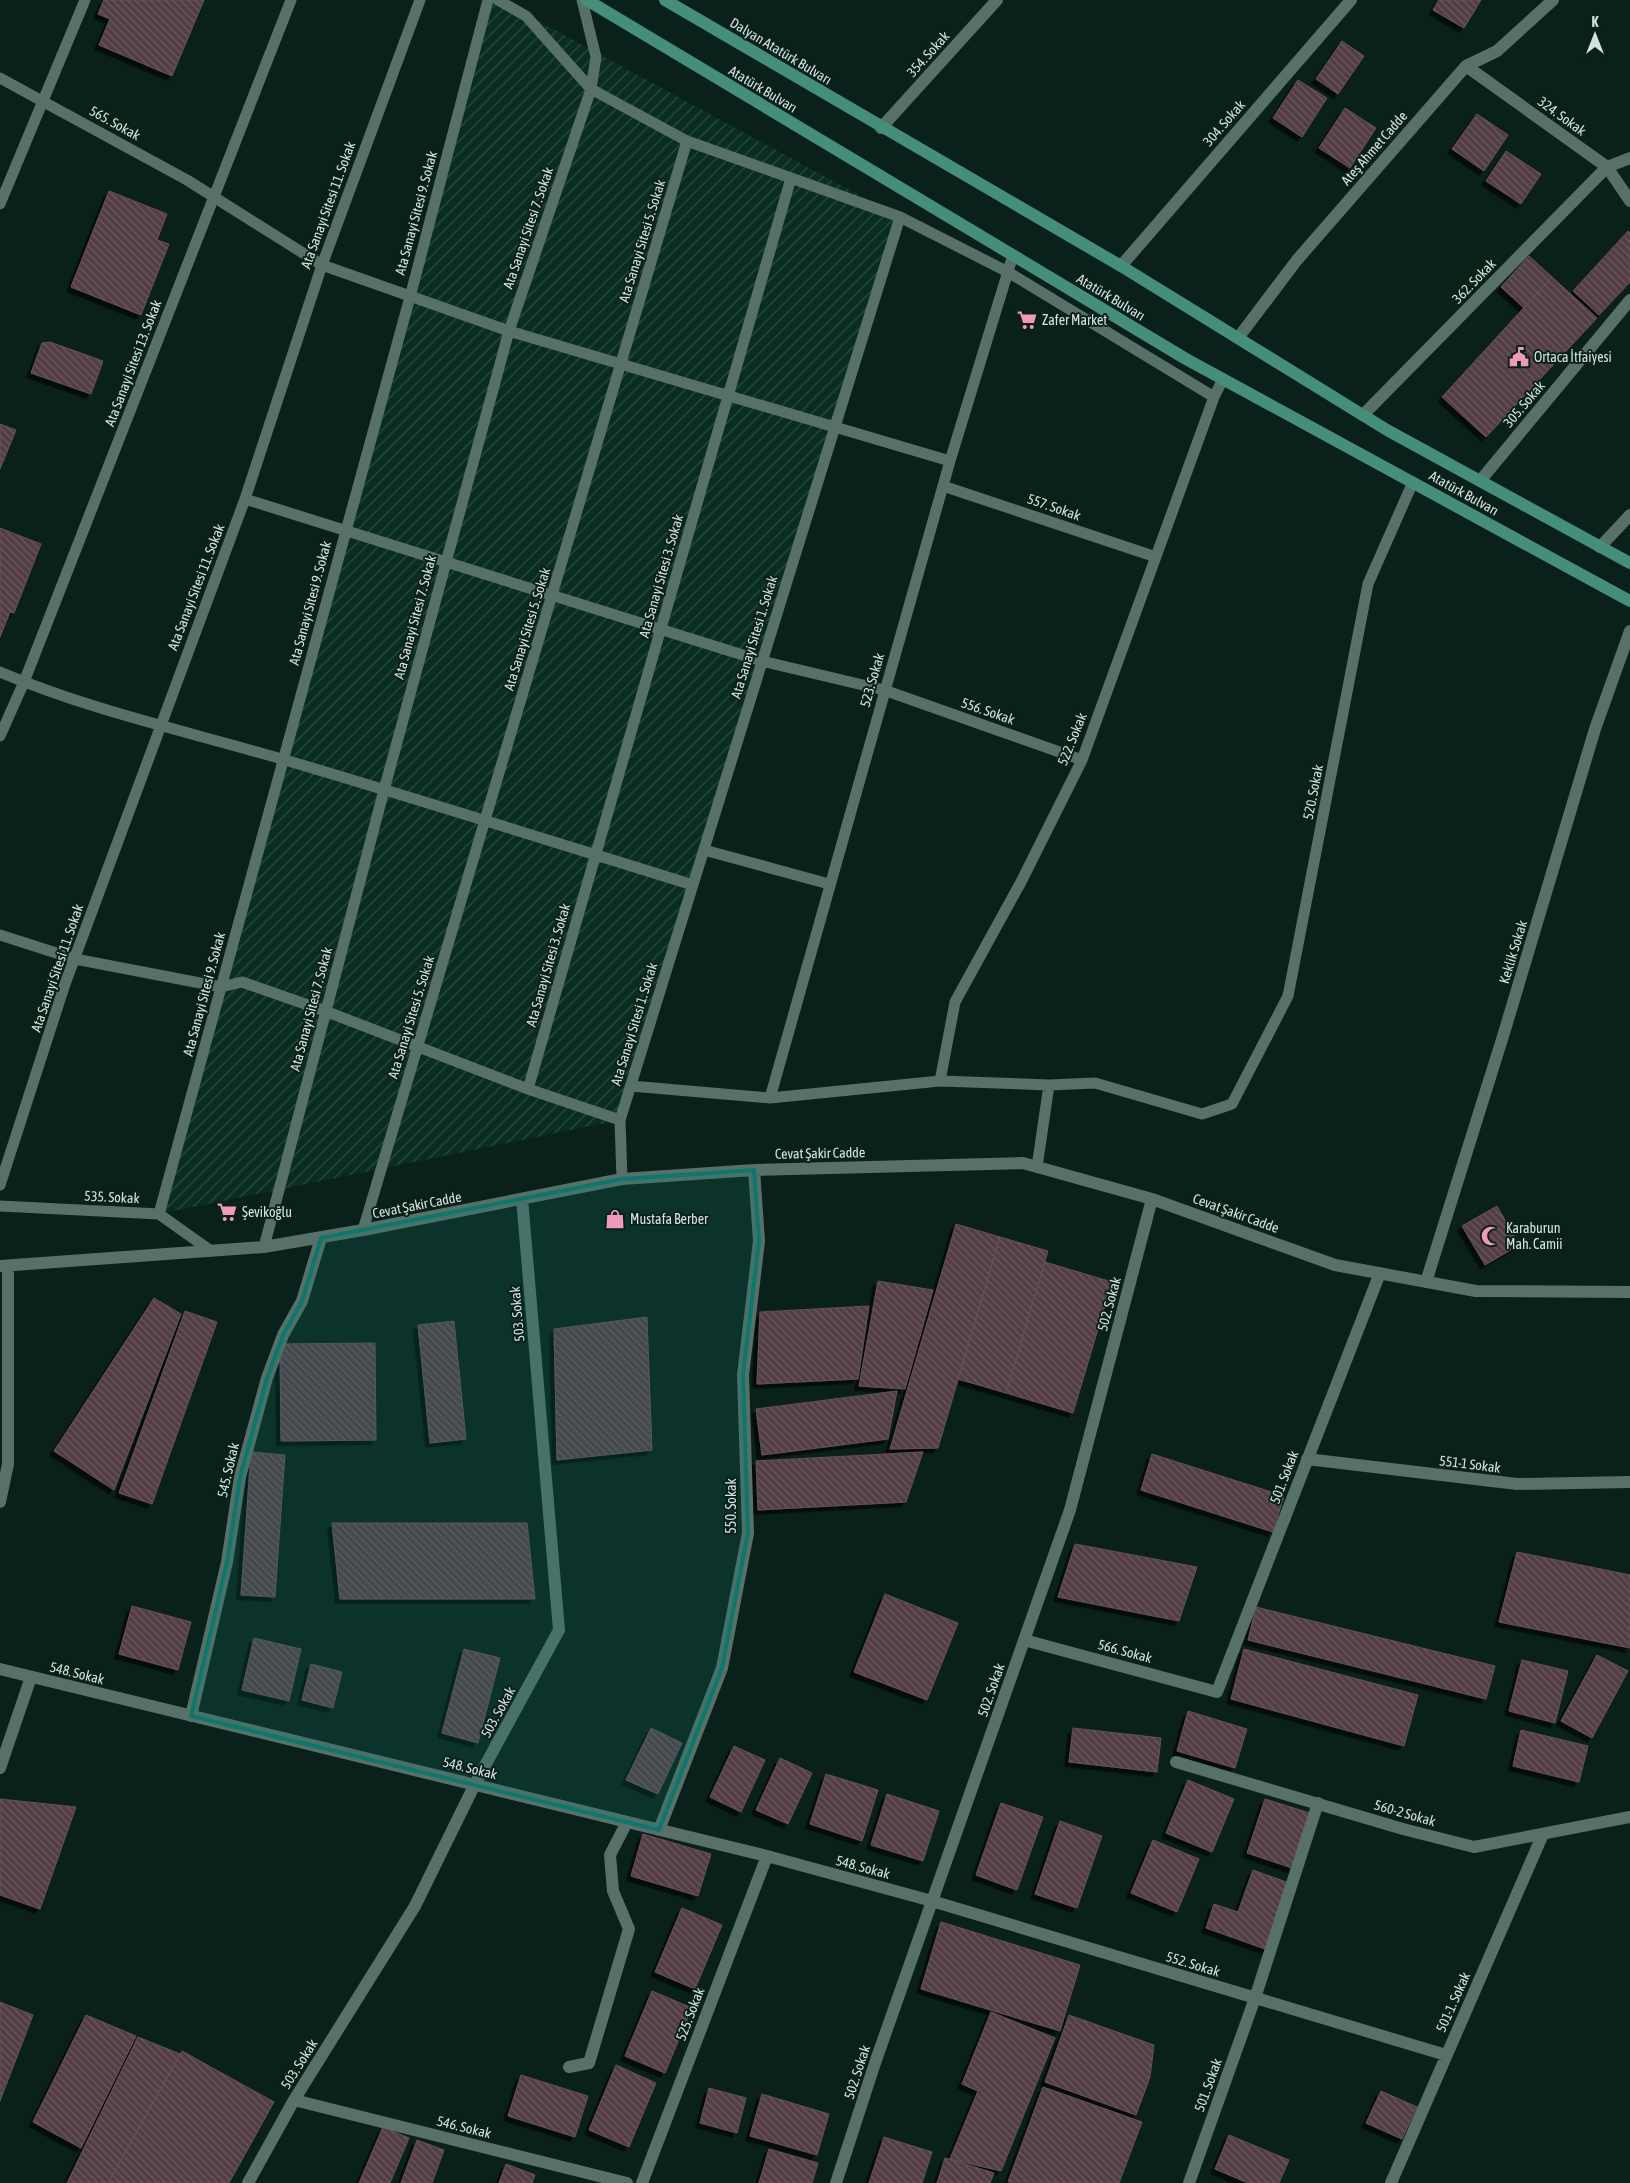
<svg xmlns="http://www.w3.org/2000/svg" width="1630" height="2183" font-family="'Asap Condensed',sans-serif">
<defs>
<pattern id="industrial-furrows" width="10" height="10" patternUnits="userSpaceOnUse" patternTransform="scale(1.25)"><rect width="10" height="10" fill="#092c23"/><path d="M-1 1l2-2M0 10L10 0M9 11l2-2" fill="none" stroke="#2c4a42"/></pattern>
<pattern id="building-back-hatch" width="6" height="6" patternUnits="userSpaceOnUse" patternTransform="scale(1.25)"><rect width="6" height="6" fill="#533d44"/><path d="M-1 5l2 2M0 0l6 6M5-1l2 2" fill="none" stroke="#6b595f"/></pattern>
<filter id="shadow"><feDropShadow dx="-4.5" dy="4.5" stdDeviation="0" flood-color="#0009"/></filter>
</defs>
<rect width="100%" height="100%" fill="#0a211b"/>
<path fill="url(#industrial-furrows)" d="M 488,0 L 499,0 L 900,217 L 620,1120 L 159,1214 Z"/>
<path fill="url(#building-back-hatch)" stroke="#675057" filter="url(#shadow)" d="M 104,0 L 204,0 L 172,76 L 99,45 L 110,19 L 98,14 Z
M 1439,0 L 1481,0 L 1464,28 L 1433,10 Z
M 1342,41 L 1364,56 L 1338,94 L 1316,79 Z
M 1298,80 L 1327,98 L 1302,137 L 1273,118 Z
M 1345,108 L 1376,128 L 1350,168 L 1319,148 Z
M 1477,114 L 1508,135 L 1484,171 L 1452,149 Z
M 1506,151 L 1541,174 L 1521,204 L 1486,181 Z
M 109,191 L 167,214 L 157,240 L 169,244 L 141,315 L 71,287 Z
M 1628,231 L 1630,233 L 1630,282 L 1599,315 L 1573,291 Z
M 1529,256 L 1552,277 L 1524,308 L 1501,287 Z
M 1552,277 L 1597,318 L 1486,437 L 1442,397 Z
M 50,342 L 103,361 L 91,394 L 31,373 L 42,343 Z
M 0,424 L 16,430 L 0,469 Z
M 0,528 L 41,544 L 14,613 L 10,612 L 0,637 Z
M 1497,1206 L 1519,1245 L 1485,1265 L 1462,1226 Z
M 956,1224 L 1000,1237 L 938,1448 L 890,1449 Z
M 1000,1237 L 1048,1251 L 1006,1393 L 958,1379 Z
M 1045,1262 L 1112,1282 L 1073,1413 L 1006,1393 Z
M 878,1281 L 933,1290 L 905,1389 L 859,1386 Z
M 154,1298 L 181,1314 L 114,1490 L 54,1451 Z
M 869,1306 L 858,1379 L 757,1384 L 760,1312 Z
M 185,1311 L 217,1322 L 152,1504 L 119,1493 Z
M 647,1317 L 652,1450 L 557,1460 L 554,1329 Z
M 454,1321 L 466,1439 L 430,1443 L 418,1325 Z
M 375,1343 L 376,1440 L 281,1441 L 280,1344 Z
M 897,1391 L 888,1439 L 762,1455 L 756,1409 Z
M 251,1452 L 285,1455 L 275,1597 L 241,1595 Z
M 923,1452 L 906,1502 L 758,1510 L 756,1461 Z
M 1152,1454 L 1284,1496 L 1273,1532 L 1141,1490 Z
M 332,1523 L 527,1523 L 535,1599 L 340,1599 Z
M 1075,1544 L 1197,1567 L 1179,1621 L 1058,1597 Z
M 1517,1552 L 1630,1575 L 1630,1648 L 1499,1622 Z
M 885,1594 L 958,1623 L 927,1700 L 854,1672 Z
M 132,1606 L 191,1622 L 178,1670 L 119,1654 Z
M 1256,1607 L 1495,1666 L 1486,1699 L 1248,1640 Z
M 254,1638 L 301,1649 L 289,1701 L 242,1690 Z
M 464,1649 L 500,1658 L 478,1743 L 442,1733 Z
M 1244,1649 L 1418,1695 L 1404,1746 L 1231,1699 Z
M 1597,1655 L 1628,1671 L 1592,1738 L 1561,1721 Z
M 1522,1660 L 1568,1671 L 1555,1723 L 1509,1711 Z
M 311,1664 L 342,1672 L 333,1708 L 302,1700 Z
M 1188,1711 L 1247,1729 L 1235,1768 L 1177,1751 Z
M 651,1728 L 682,1743 L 658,1794 L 626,1780 Z
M 1073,1728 L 1161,1738 L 1157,1772 L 1069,1762 Z
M 1521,1730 L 1588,1746 L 1579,1782 L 1513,1766 Z
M 734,1746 L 765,1760 L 741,1812 L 710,1797 Z
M 780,1758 L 812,1773 L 788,1824 L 756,1810 Z
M 826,1774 L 878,1790 L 862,1841 L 810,1824 Z
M 1188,1780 L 1234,1799 L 1212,1852 L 1166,1833 Z
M 887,1794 L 939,1811 L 923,1861 L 871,1845 Z
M 0,1799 L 76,1807 L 40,1909 L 0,1895 Z
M 1265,1799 L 1313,1814 L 1295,1869 L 1247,1853 Z
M 1001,1803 L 1043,1817 L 1017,1890 L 976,1875 Z
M 1060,1821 L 1102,1836 L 1077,1908 L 1035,1894 Z
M 643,1834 L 711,1854 L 698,1896 L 631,1876 Z
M 1153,1840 L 1199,1859 L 1177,1912 L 1131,1893 Z
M 1253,1870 L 1292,1884 L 1268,1950 L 1206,1928 L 1214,1904 L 1238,1912 Z
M 682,1908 L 722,1925 L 695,1989 L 655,1972 Z
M 941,1922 L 1080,1965 L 1060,2031 L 921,1989 Z
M 652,1991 L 692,2008 L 665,2073 L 625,2056 Z
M 0,2002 L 33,2015 L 0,2101 Z
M 991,2012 L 1055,2038 L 1001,2171 L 950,2159 L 978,2091 L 962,2084 Z
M 86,2015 L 136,2036 L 81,2148 L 33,2122 Z
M 1069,2015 L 1154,2045 L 1150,2077 L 1136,2115 L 1045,2082 Z
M 138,2037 L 180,2054 L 108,2183 L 67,2183 Z
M 182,2051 L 274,2102 L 229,2183 L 108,2183 Z
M 616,2065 L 656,2083 L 629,2147 L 589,2130 Z
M 521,2075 L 588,2096 L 575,2137 L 508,2116 Z
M 1043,2087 L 1142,2122 L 1119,2183 L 1008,2182 Z
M 709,2088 L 746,2098 L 737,2133 L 700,2123 Z
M 1381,2091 L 1417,2107 L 1402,2139 L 1366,2123 Z
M 762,2094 L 829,2114 L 817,2155 L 750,2136 Z
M 383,2127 L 409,2138 L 390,2183 L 359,2183 Z
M 1229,2135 L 1289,2160 L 1279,2183 L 1248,2183 L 1215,2169 Z
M 884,2137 L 932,2152 L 922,2183 L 869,2183 Z
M 417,2140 L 444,2150 L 432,2183 L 401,2183 Z
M 769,2149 L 818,2163 L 812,2183 L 759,2183 Z
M 945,2158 L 994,2173 L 990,2183 L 937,2183 Z
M 506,2164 L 535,2175 L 532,2183 L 499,2183 Z"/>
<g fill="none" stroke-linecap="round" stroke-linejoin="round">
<path stroke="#577068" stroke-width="11" d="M 0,78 L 187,180 L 322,265 L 509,331 L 950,461
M 0,204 L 85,0
M 900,217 L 1008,272 L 1214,397
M 943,486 L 1156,557
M 245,499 L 762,661 L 884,690 L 1082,760
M 0,672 C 92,711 190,732 285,760 C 421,800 557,843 693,885
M 0,736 L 24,682 L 291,0
M 704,850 L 829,884
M 0,935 L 75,959 L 221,987 L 242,982 L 325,1011 L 528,1089 L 620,1120
M 940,1081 L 955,1002 L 1021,882 L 1082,760 L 1214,397 L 1223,379
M 1049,1085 L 1095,1083 L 1202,1114 L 1232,1104 L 1288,996 L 1368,584 L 1413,482
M 631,1086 L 770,1098 L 940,1081 L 1049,1085 L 1037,1167
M 528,1089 L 791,178 L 687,141
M 770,1098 L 950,461 L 1013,255
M 622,1179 L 620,1120 L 900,217 L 791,178
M 0,1185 L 65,984 L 245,499 L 322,265 L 420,0
M 0,1206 L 159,1214 L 211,1251
M 159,1214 L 410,297 L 488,0
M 363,1230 L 687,141 L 591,89 L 526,16 L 498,0
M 264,1247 L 384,790 L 509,331 L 591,89 L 596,57 L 582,0"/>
<path stroke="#577068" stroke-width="12" d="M 1466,66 L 1607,167 L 1630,201
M 881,128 L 997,0
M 1121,266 L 1351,0
M 1238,338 L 1297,260 L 1466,66 L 1497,51 L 1553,0
M 1363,415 L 1607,167 L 1630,158
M 1480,481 L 1630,300
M 1600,547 L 1630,515
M 0,1266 L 264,1247 L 363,1230 L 622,1179 L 754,1170 L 1023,1163 L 1152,1199 L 1335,1265 L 1476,1291 L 1630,1292
M 1426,1282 L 1504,1033 L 1595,729 L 1630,631
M 1307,1459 L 1517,1484 L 1630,1482
M 0,1502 L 8,1464 L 8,1266
M 1024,1640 L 1217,1692 L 1380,1273
M 0,1669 L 767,1856 L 932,1901 L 1446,2055
M 191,1716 L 227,1562 L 240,1477 L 267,1378 L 283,1335 L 302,1301 L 321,1238
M 1176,1762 L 1403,1829 L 1474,1847 L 1630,1817
M 0,1768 L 31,1677
M 659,1830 L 722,1668 L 748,1533 L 743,1375 L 759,1241 L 754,1170
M 569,2067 L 589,2063 L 629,1929 L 613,1891 L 610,1855 L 627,1822
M 294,2100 L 627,2183
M 248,2183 L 294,2100 L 415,1906 L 475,1784 L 559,1630 L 522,1199
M 642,2183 L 767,1856
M 836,2183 L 875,2063 L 1070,1510 L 1152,1199
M 1189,2183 L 1255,1998 L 1318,1803
M 1391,2183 L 1543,1834"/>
<path stroke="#458e7c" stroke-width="12" d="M 587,0 L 1186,359 L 1630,601
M 665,0 L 1121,266 L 1387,430 L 1630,563"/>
</g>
<path fill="#0f766e" fill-opacity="0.2" stroke="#0f766e" stroke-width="4" stroke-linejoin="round" d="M 754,1170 L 759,1241 L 743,1375 L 748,1533 L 722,1668 L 659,1830 L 191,1716 L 227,1562 L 240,1477 L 267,1378 L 283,1335 L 302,1301 L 321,1238 L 622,1179 Z"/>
<defs>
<symbol id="supermarket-bare" viewBox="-9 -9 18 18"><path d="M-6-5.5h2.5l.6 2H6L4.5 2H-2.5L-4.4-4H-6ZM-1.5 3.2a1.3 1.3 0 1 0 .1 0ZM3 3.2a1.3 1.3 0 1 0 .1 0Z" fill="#ef9ab8" stroke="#0a211b" stroke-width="2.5" paint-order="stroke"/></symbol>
<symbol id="civic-bare" viewBox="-9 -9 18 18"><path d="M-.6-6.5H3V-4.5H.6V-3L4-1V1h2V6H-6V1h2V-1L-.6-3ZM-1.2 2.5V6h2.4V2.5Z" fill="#ef9ab8" stroke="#0a211b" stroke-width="2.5" paint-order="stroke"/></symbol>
<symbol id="shop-bare" viewBox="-9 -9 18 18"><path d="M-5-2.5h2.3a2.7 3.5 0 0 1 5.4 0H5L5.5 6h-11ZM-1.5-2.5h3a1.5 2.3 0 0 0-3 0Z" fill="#ef9ab8" stroke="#0a211b" stroke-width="2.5" paint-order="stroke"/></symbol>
<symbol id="mosque-bare" viewBox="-9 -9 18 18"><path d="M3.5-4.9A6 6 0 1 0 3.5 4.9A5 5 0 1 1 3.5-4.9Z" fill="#ef9ab8" stroke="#0a211b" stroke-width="2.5" paint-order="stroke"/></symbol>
</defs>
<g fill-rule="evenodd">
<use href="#supermarket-bare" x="1013" y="306" width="28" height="28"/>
<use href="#civic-bare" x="1505" y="343" width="28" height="28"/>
<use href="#supermarket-bare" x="213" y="1198" width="28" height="28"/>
<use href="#shop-bare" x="601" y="1205" width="28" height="28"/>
<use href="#mosque-bare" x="1477" y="1222" width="28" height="28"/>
</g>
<g text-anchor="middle" stroke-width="4" stroke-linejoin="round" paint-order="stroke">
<g font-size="14" fill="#d5e3de" stroke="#0a211b">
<text transform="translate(781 51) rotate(31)" y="5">Dalyan Atatürk Bulvarı</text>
<text transform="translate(928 54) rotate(-48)" y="5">354. Sokak</text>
<text transform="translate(763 89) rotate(31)" y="5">Atatürk Bulvarı</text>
<text transform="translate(1562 116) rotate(36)" y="5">324. Sokak</text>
<text transform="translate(115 123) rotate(29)" y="5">565. Sokak</text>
<text transform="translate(1224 123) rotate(-49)" y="5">304. Sokak</text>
<text transform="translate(1374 148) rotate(-49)" y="5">Ateş Ahmet Cadde</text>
<text transform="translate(328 205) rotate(-70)" y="5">Ata Sanayi Sitesi 11. Sokak</text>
<text transform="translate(416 213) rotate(-75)" y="5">Ata Sanayi Sitesi 9. Sokak</text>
<text transform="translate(528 228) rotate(-71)" y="5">Ata Sanayi Sitesi 7. Sokak</text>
<text transform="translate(642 241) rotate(-73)" y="5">Ata Sanayi Sitesi 5. Sokak</text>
<text transform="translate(1474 281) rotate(-46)" y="5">362. Sokak</text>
<text transform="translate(1111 297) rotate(31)" y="5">Atatürk Bulvarı</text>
<text transform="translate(133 363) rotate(-69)" y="5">Ata Sanayi Sitesi 13. Sokak</text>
<text transform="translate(1524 404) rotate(-50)" y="5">305. Sokak</text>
<text transform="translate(1464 493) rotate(29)" y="5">Atatürk Bulvarı</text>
<text transform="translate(1054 507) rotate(19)" y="5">557. Sokak</text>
<text transform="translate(661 576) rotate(-74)" y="5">Ata Sanayi Sitesi 3. Sokak</text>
<text transform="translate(196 587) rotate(-69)" y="5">Ata Sanayi Sitesi 11. Sokak</text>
<text transform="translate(310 603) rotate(-75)" y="5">Ata Sanayi Sitesi 9. Sokak</text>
<text transform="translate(415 617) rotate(-75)" y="5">Ata Sanayi Sitesi 7. Sokak</text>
<text transform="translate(527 629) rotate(-73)" y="5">Ata Sanayi Sitesi 5. Sokak</text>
<text transform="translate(754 637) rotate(-73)" y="5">Ata Sanayi Sitesi 1. Sokak</text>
<text transform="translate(872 680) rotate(-74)" y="5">523. Sokak</text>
<text transform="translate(988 711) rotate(19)" y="5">556. Sokak</text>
<text transform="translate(1072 739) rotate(-68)" y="5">522. Sokak</text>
<text transform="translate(1313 792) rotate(-79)" y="5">520. Sokak</text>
<text transform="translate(1513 952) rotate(-73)" y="5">Keklik Sokak</text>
<text transform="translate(548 965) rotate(-74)" y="5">Ata Sanayi Sitesi 3. Sokak</text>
<text transform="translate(57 968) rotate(-71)" y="5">Ata Sanayi Sitesi 11. Sokak</text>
<text transform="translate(204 994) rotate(-75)" y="5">Ata Sanayi Sitesi 9. Sokak</text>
<text transform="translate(311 1009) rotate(-75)" y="5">Ata Sanayi Sitesi 7. Sokak</text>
<text transform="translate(411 1017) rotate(-73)" y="5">Ata Sanayi Sitesi 5. Sokak</text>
<text transform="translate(634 1024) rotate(-73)" y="5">Ata Sanayi Sitesi 1. Sokak</text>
<text transform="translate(820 1153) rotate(-1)" y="5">Cevat Şakir Cadde</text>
<text transform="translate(112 1197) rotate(3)" y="5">535. Sokak</text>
<text transform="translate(417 1205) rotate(-11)" y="5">Cevat Şakir Cadde</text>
<text transform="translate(1236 1213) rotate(20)" y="5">Cevat Şakir Cadde</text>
<text transform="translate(1109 1304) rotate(-75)" y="5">502. Sokak</text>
<text transform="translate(517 1314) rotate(-95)" y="5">503. Sokak</text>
<text transform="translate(1470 1464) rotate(7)" y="5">551-1 Sokak</text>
<text transform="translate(228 1470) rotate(-77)" y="5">545. Sokak</text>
<text transform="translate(1284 1477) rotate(-69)" y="5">501. Sokak</text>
<text transform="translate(731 1506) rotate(-90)" y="5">550. Sokak</text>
<text transform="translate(1125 1651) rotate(15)" y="5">566. Sokak</text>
<text transform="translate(77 1673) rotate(14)" y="5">548. Sokak</text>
<text transform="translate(991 1690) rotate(-71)" y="5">502. Sokak</text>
<text transform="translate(498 1712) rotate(-61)" y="5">503. Sokak</text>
<text transform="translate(470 1768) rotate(14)" y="5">548. Sokak</text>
<text transform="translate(1405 1813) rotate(16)" y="5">560-2 Sokak</text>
<text transform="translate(863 1867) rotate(15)" y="5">548. Sokak</text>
<text transform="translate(1193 1964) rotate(17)" y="5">552. Sokak</text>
<text transform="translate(1453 2002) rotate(-66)" y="5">501-1. Sokak</text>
<text transform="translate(690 2014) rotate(-69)" y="5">525. Sokak</text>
<text transform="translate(299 2064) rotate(-58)" y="5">503. Sokak</text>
<text transform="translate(857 2072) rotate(-72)" y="5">502. Sokak</text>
<text transform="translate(1208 2085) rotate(-70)" y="5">501. Sokak</text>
<text transform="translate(464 2127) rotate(14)" y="5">546. Sokak</text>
</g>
<g font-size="14" fill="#d5e3de" stroke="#0a211b" text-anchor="start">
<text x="1042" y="325">Zafer Market</text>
<text x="1534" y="362">Ortaca İtfaiyesi</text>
<text x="242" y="1217">Şevikoğlu</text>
<text x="630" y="1224">Mustafa Berber</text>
<text x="1506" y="1233">Karaburun<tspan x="1506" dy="16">Mah. Camii</tspan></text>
</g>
</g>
<g transform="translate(1595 35)" stroke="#0a211b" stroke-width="4" paint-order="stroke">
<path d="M0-4L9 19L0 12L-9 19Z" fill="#d5e3de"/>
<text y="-8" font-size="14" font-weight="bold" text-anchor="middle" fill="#d5e3de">K</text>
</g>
</svg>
